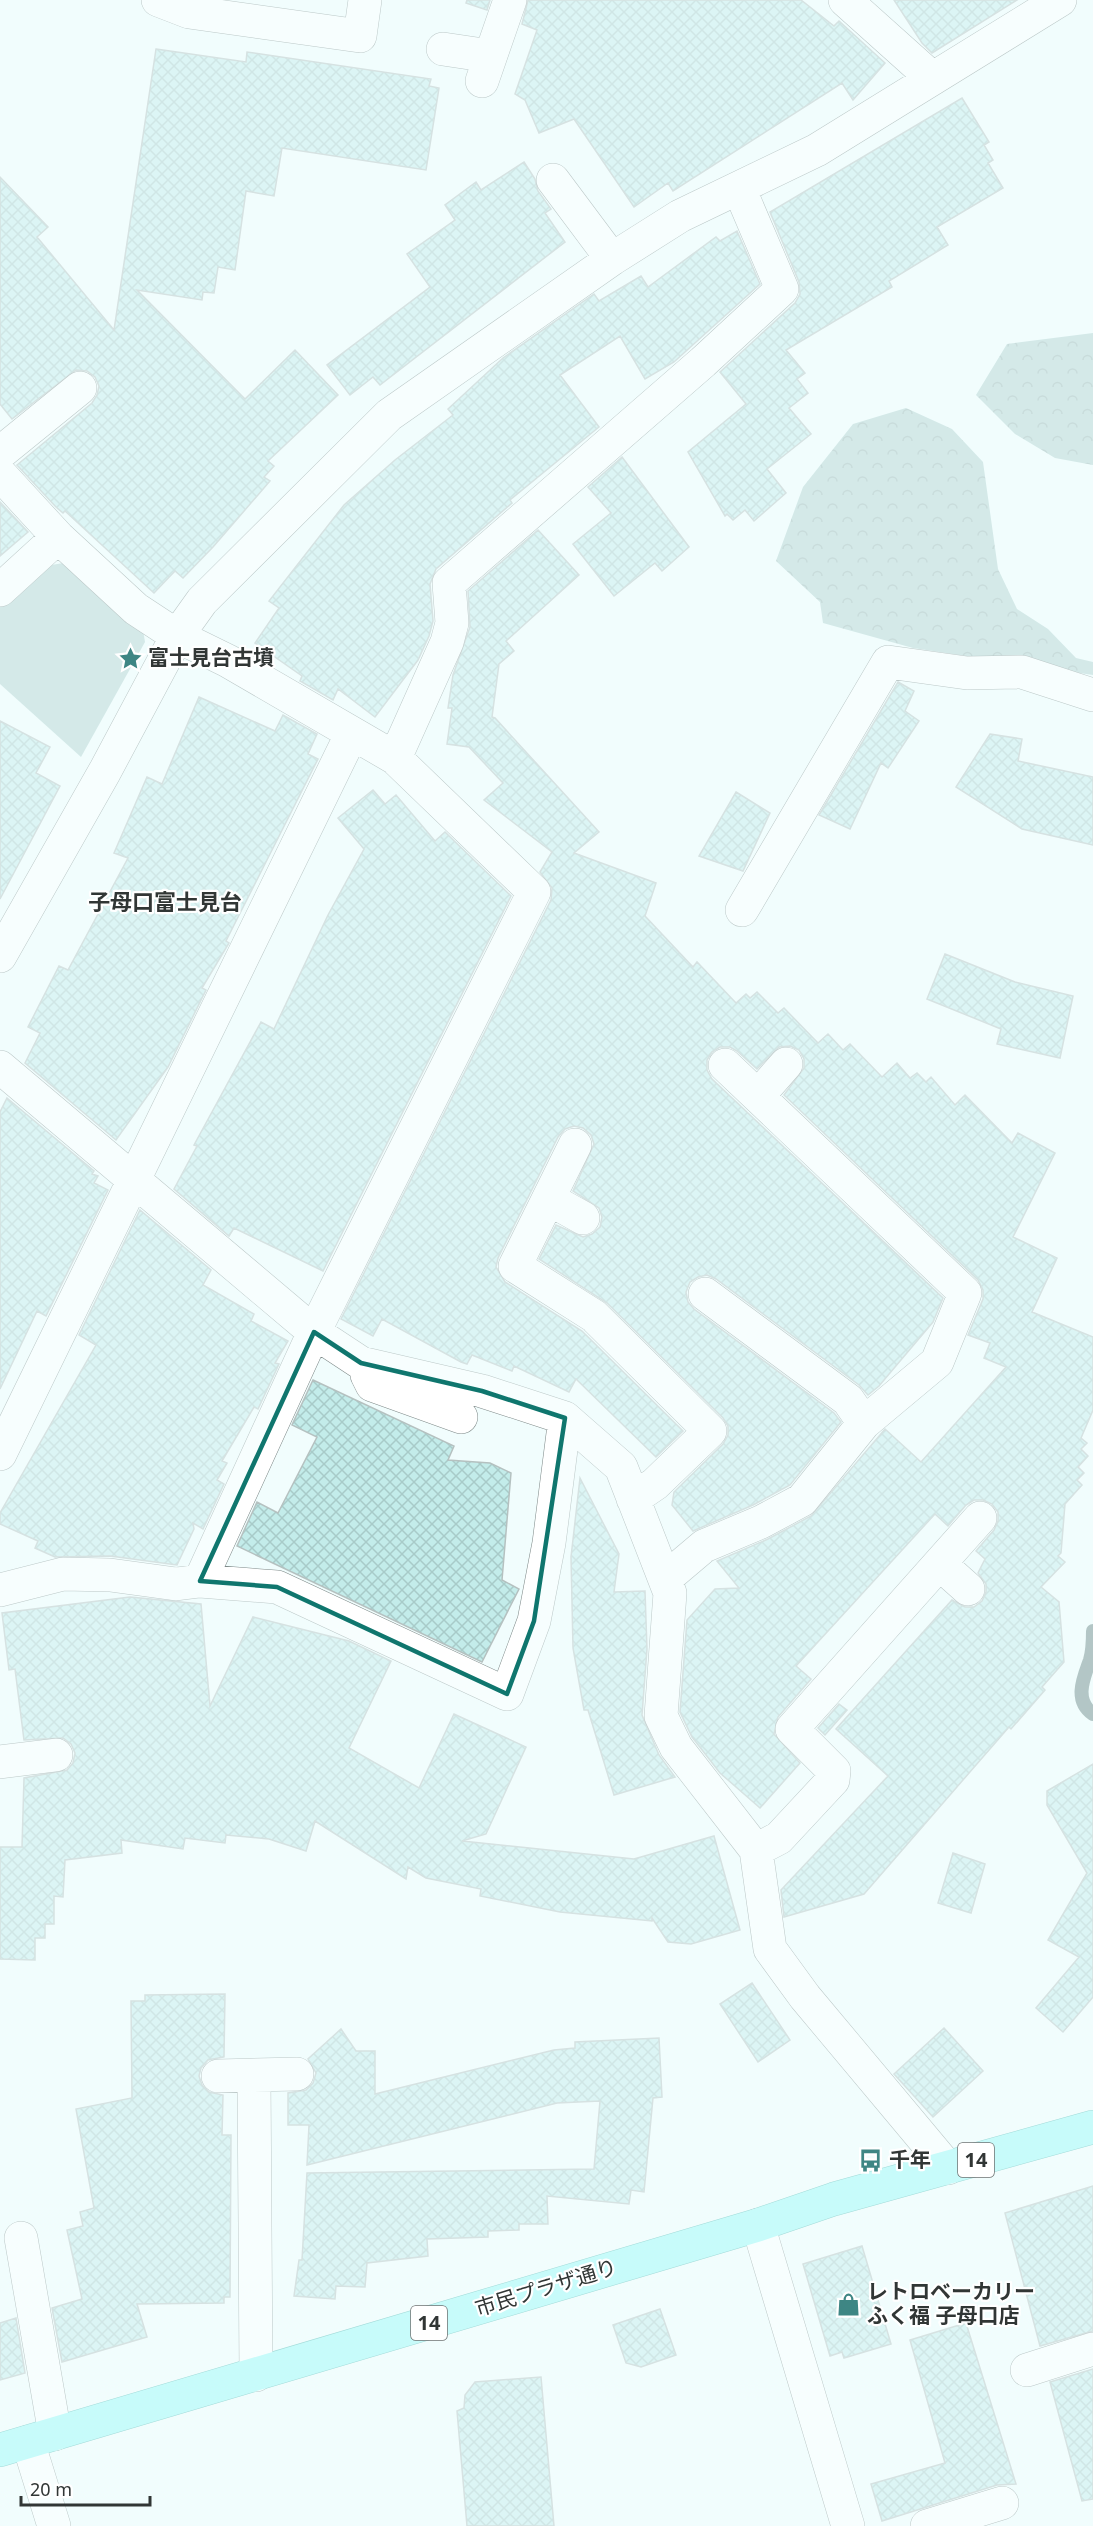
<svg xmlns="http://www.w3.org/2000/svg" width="1093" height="2526" font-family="'Noto Sans','Noto Sans JP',sans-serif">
<defs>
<pattern id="forest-crowns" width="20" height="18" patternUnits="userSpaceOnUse" patternTransform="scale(1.5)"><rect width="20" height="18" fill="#b1d1cf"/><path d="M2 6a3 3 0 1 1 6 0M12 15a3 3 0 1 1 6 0" fill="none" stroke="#99b4b2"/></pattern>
<pattern id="building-cross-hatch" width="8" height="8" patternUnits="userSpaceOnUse" patternTransform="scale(1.5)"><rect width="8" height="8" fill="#c3ecea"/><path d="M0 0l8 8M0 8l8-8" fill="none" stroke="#a8cbc9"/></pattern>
</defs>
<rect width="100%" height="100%" fill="#f1fdfd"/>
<path fill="url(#forest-crowns)" d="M 1093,333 L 1093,465 L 1055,458 L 1015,434 L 976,395 L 1007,344 Z
M 906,408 L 952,429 L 983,462 L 998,569 L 1017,609 L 1048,629 L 1076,658 L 1093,662 L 1093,675 L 913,648 L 823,623 L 820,602 L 776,561 L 803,487 L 853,424 Z"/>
<path fill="#b1d1cf" d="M 70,562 L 143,630 L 145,642 L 81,757 L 0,684 L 0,606 L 45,566 Z"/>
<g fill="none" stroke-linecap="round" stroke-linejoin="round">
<path stroke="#688483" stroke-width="14" d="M 1093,1631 C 1093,1641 1093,1650 1090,1660 C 1084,1677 1073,1700 1093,1714"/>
</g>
<path fill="url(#building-cross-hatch)" stroke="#b5c1c0" stroke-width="1.5" d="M 467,0 L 490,0 L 487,10 L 466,3 Z
M 528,0 L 801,0 L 834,26 L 839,21 L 885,63 L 853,100 L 842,83 L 673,191 L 668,183 L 634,207 L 574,119 L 539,133 L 525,100 L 515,94 L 537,30 L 522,24 Z
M 894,0 L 1017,0 L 932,53 L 922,43 Z
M 156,49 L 246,62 L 247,52 L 431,79 L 429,86 L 439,88 L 426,170 L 282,148 L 274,196 L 246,191 L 235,270 L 218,267 L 214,293 L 203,292 L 202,300 L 137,290 L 245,399 L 295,350 L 338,395 L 268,461 L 274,466 L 264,477 L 270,481 L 213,547 L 183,578 L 175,571 L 154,593 L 65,511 L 63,513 L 56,507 L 17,465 L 92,403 L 97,395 L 99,386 L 95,377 L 87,371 L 76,370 L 12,419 L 0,404 L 0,177 L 48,227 L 37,237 L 114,330 Z
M 962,98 L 989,142 L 984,145 L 993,160 L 988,163 L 1003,188 L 937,227 L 948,245 L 889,281 L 892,287 L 786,350 L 805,373 L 797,379 L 808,393 L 789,408 L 811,434 L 767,469 L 786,493 L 754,521 L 745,510 L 733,520 L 727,514 L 725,516 L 688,452 L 746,404 L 720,372 L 795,303 L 800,294 L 799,282 L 770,212 Z
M 524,162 L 535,179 L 538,191 L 551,209 L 545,213 L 565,242 L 380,385 L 373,377 L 350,395 L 327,365 L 430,287 L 407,254 L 455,220 L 445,205 L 476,182 L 481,190 Z
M 737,231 L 760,284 L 674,362 L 645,379 L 620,336 L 560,375 L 599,427 L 510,500 L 512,503 L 436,569 L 430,584 L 433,621 L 429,636 L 418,660 L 375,717 L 338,689 L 333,700 L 300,681 L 302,676 L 255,643 L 279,608 L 269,601 L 344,505 L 395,460 L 453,415 L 448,409 L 503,358 L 594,294 L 599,301 L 641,276 L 648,287 L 716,237 L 720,241 Z
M 622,457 L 689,547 L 662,571 L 655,563 L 614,596 L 573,544 L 611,513 L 588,487 Z
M 0,502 L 28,532 L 0,556 Z
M 538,530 L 579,575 L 506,641 L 514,651 L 499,664 L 492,717 L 495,718 L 599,832 L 574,853 L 656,883 L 645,916 L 693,967 L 697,962 L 736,1003 L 746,994 L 750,998 L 757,992 L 778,1013 L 784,1008 L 818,1043 L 828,1034 L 843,1050 L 850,1044 L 882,1077 L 897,1063 L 910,1078 L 917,1073 L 926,1082 L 931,1077 L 955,1105 L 965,1095 L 1012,1143 L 1018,1133 L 1055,1153 L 1013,1237 L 1057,1258 L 1032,1312 L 1093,1337 L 1093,1410 L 1081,1438 L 1087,1443 L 1081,1449 L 1088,1456 L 1078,1467 L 1084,1473 L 1077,1480 L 1082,1485 L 1065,1504 L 1061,1553 L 1058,1556 L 1065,1562 L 1041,1587 L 1059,1602 L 1064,1662 L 1042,1687 L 1045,1690 L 1011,1729 L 1009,1727 L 864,1894 L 784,1917 L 781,1890 L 888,1776 L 836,1729 L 952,1600 L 965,1607 L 974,1607 L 982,1601 L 986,1592 L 986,1584 L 978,1573 L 985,1559 L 976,1551 L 994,1530 L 998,1521 L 998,1512 L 992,1504 L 983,1500 L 974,1500 L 966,1505 L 948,1526 L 935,1514 L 796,1666 L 811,1679 L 778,1717 L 774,1734 L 800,1763 L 760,1808 L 720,1773 L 692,1737 L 680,1712 L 687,1620 L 715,1589 L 739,1588 L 717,1561 L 768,1539 L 811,1516 L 885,1429 L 921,1462 L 1006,1367 L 984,1358 L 990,1343 L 968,1335 L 983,1299 L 983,1290 L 978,1280 L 784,1095 L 804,1068 L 804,1059 L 799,1050 L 790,1046 L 779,1047 L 757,1069 L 737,1051 L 730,1047 L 720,1047 L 712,1052 L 707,1060 L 707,1070 L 712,1079 L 943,1298 L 933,1322 L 879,1386 L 868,1395 L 859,1385 L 716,1279 L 707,1275 L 698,1277 L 690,1282 L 686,1292 L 688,1302 L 694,1309 L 834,1413 L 841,1422 L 790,1485 L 753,1505 L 693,1531 L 672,1505 L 674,1492 L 723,1444 L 728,1435 L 728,1426 L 723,1418 L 607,1303 L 539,1259 L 556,1225 L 583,1237 L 592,1234 L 600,1227 L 602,1217 L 599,1208 L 573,1191 L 594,1144 L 591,1135 L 583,1128 L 574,1126 L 565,1129 L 558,1137 L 498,1258 L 496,1267 L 505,1282 L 582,1331 L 683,1431 L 656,1457 L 576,1379 L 569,1392 L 514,1366 L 512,1371 L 472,1355 L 467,1364 L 461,1362 L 382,1319 L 373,1336 L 341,1319 L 551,900 L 552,888 L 540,872 L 552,852 L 484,800 L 503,783 L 469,747 L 447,744 L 452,708 L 448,708 L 453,675 L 470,627 L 468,591 Z
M 898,682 L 914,691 L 905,711 L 919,721 L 888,768 L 881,763 L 850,829 L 819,815 Z
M 199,697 L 275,731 L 283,715 L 317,734 L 308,754 L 318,759 L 226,941 L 229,943 L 202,988 L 206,990 L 168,1067 L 116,1140 L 25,1063 L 40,1033 L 28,1027 L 59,966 L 68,970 L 128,858 L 114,853 L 147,777 L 162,784 Z
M 0,721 L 50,747 L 36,773 L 60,786 L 0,899 Z
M 990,734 L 1022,739 L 1018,761 L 1093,777 L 1093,845 L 1022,829 L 956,787 Z
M 373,790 L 385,804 L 396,795 L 435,841 L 445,832 L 511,896 L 323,1271 L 234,1228 L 229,1236 L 174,1189 L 197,1146 L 194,1145 L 261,1022 L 274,1029 L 328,915 L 364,849 L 338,818 Z
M 736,792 L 770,813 L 743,871 L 699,856 Z
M 945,954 L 1015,982 L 1073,996 L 1060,1058 L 997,1044 L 1001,1029 L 927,999 Z
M 7,1098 L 94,1171 L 92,1174 L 98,1176 L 94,1183 L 108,1190 L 46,1316 L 37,1311 L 0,1389 L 0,1112 Z
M 140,1210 L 211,1270 L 203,1285 L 254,1314 L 251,1321 L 288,1341 L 275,1363 L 279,1364 L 258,1409 L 254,1407 L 222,1461 L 227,1463 L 217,1480 L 224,1484 L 203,1529 L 193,1523 L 194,1529 L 177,1565 L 110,1556 L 55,1557 L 35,1548 L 38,1541 L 0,1524 L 0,1513 L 96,1345 L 79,1335 Z
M 313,1380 L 454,1446 L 448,1460 L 490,1463 L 511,1473 L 502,1580 L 519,1589 L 482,1662 L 237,1546 L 257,1502 L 278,1513 L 317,1437 L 292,1425 Z
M 580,1478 L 619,1554 L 614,1592 L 645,1591 L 647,1649 L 642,1715 L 659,1755 L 675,1777 L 614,1795 L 588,1710 L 584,1710 L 573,1648 L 571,1557 Z
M 130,1597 L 201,1604 L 210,1706 L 253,1617 L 349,1641 L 391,1661 L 349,1748 L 419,1788 L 454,1714 L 526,1747 L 486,1834 L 462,1841 L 634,1859 L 714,1836 L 740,1930 L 691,1944 L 668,1942 L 652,1918 L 652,1921 L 560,1912 L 480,1896 L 481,1889 L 426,1878 L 408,1867 L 406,1879 L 315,1821 L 306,1851 L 269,1839 L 226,1835 L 225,1843 L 185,1838 L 183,1849 L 121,1840 L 122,1853 L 65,1860 L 63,1897 L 54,1896 L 54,1924 L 45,1924 L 45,1938 L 35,1938 L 35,1960 L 0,1959 L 0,1847 L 22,1847 L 24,1778 L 67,1770 L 73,1763 L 75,1753 L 71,1744 L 63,1738 L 24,1740 L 15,1669 L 9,1670 L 2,1613 Z
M 839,1704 L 847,1710 L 825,1735 L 818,1728 Z
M 1093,1764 L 1093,1997 L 1063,2032 L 1036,2008 L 1079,1957 L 1048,1940 L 1087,1873 L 1047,1805 L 1047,1791 Z
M 953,1853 L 985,1864 L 971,1913 L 938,1903 Z
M 752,1983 L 790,2040 L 758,2062 L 720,2004 Z
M 225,1994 L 224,2057 L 208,2060 L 201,2068 L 199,2076 L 202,2085 L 209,2092 L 223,2095 L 222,2135 L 231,2135 L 230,2297 L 224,2297 L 224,2303 L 137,2304 L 147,2337 L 62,2362 L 52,2308 L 82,2299 L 67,2230 L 83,2226 L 80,2212 L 94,2208 L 76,2109 L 132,2098 L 131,2001 L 145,2001 L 145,1995 Z
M 944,2028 L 983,2071 L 933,2117 L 894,2074 Z
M 341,2029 L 356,2051 L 375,2051 L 375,2094 L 554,2050 L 575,2048 L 575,2042 L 659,2038 L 662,2097 L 653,2098 L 644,2192 L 631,2190 L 629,2204 L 547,2196 L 548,2224 L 519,2224 L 519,2230 L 488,2231 L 488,2237 L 427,2239 L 428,2256 L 367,2263 L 365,2287 L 336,2286 L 335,2299 L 294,2296 L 299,2260 L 302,2260 L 307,2173 L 594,2169 L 600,2101 L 557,2103 L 307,2165 L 309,2125 L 288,2125 L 288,2093 L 306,2090 L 313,2083 L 316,2073 L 308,2059 Z
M 1093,2186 L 1093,2331 L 1040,2346 L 1005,2213 Z
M 862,2246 L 891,2344 L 844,2358 L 842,2352 L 830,2356 L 803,2264 Z
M 660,2309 L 676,2355 L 641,2367 L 626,2363 L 613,2325 Z
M 16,2318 L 25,2373 L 0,2380 L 0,2323 Z
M 966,2323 L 1016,2484 L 997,2485 L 882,2521 L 871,2484 L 945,2463 L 910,2340 Z
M 1093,2369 L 1093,2499 L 1082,2501 L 1050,2382 Z
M 541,2377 L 554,2526 L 467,2526 L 457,2411 L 464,2408 L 465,2395 L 475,2382 Z"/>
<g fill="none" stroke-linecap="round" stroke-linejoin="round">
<defs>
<path id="minor" d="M 158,0 L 189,12 L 360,36 L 365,0
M 845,0 L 932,78
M 443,49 L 490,56
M 482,81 L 510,0
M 553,180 L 612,259
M 0,453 L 80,388
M 0,474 L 58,537 L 136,609 L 177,636 L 228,661 L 395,758 L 534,892 L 314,1332 L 200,1581
M 0,590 L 58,537
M 395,758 L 447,642 L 452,623 L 449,583 L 703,362 L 782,289 L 739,188
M 742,910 L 888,662 L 967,673 L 1022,672 L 1093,695
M 0,956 L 105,771 L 177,636 L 202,601 L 389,415 L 612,259 L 680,216 L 817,150 L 1060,0
M 0,1067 L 314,1332 L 361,1363 L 482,1391 L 565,1418 L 621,1467 L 670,1593 L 661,1716 L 676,1747 L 756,1850 L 770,1949 L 805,1997 L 948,2168
M 758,1096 L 786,1064
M 575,1145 L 515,1266 L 594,1316 L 710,1431 L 655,1484 L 633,1499
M 549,1199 L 583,1218
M 705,1294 L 848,1400 L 864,1423
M 367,1375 L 372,1385 L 461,1417
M 0,1454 L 352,733
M 940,1564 L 968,1589
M 665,1579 L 704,1546 L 761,1522 L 802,1500 L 864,1423 L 937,1362 L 965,1293 L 725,1065
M 0,1590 L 63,1574 L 110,1575 L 176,1584 L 200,1581 L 277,1587 L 507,1694 L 534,1621 L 549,1543 L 565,1418
M 0,1762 L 56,1755
M 756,1850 L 779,1838 L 833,1780 L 834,1771 L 792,1729 L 980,1518
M 254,2075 L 256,2375
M 218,2076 L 297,2074
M 758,2225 L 848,2526
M 21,2238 L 55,2434
M 1027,2370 L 1093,2349
M 28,2442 L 54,2526
M 927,2526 L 1002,2503"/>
<path id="major" d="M 0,2450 L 758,2225 L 834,2199 L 1093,2127"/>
</defs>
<use href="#minor" stroke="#7e8988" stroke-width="34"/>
<use href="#major" stroke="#45b1ad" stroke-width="34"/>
<use href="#minor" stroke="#fff" stroke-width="33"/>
<use href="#major" stroke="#96f8f5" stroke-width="33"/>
</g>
<path d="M0 0H1093V2526H0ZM 314,1332 L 361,1363 L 482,1391 L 565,1418 L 534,1621 L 507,1694 L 277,1587 L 200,1581 Z" fill="#f1fdfd" fill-opacity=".55" fill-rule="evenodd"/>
<path fill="none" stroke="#0f766e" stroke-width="4.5" stroke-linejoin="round" d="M 314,1332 L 361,1363 L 482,1391 L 565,1418 L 534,1621 L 507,1694 L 277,1587 L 200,1581 Z"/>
<defs>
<symbol id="sight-bare" viewBox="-9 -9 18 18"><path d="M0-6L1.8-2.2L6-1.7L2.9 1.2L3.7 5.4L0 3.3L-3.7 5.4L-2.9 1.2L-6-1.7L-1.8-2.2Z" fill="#3e8684" stroke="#fff" stroke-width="2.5" paint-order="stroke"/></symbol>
<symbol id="bus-bare" viewBox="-9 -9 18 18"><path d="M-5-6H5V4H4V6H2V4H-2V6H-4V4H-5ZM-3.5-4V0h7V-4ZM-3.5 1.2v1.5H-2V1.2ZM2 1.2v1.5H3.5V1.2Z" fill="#3e8684" stroke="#fff" stroke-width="2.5" paint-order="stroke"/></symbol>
<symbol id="shop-bare" viewBox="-9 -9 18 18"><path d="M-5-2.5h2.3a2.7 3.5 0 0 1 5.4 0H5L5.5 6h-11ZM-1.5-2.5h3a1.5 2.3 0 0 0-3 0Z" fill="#3e8684" stroke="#fff" stroke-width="2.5" paint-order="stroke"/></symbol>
</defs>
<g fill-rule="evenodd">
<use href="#sight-bare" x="114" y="642" width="33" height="33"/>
<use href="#bus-bare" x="854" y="2144" width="33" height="33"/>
<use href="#shop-bare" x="832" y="2288" width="33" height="33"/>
</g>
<g text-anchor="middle" stroke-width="4.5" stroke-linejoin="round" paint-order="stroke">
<g fill="#fff" stroke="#6f7272" stroke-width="1.5">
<rect x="958" y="2143" width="36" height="34" rx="4.5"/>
<rect x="411" y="2306" width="36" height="34" rx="4.5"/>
</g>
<g font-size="20" font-weight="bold" fill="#313635">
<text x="976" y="2167">14</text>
<text x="429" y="2330">14</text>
</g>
<g font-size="21" font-weight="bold" fill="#313635" stroke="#fff" text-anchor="start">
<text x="148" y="665">富士見台古墳</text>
<text x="889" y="2167">千年</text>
<text x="867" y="2299">レトロベーカリー<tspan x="867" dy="24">ふく福 子母口店</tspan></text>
</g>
<g font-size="21" fill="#313635" stroke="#fff">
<text transform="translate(546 2288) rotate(-17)" y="7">市民プラザ通り</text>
</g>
<g font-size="22" font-weight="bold" fill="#313635" stroke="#fff">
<text x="165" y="910">子母口富士見台</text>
</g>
</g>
<path d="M21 2496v9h129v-9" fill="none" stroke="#313635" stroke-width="3"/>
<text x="30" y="2496" font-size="18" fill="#313635" stroke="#ffffff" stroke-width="4.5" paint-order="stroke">20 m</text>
</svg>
